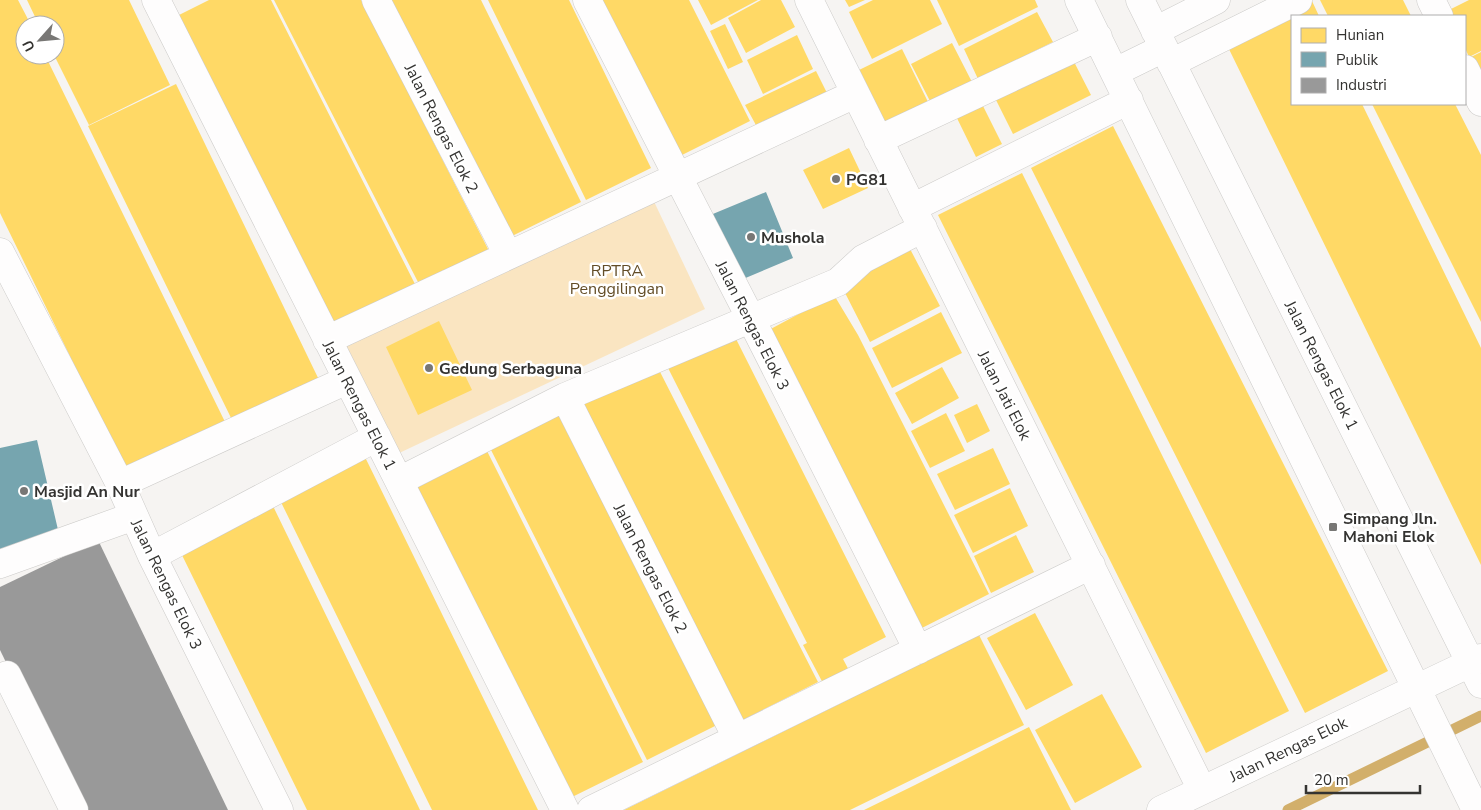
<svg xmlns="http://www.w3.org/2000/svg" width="1481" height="810" font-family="'Nunito Sans',sans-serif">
<rect width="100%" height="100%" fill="#f6f4f2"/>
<path fill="#fae5c1" d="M 649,191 L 705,309 L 395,455 L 337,349 Z"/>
<path fill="#ffd966" d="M 0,0 L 18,0 L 31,25 L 25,25 L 25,55 L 45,55 L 228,428 L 129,477 L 0,213 Z
M 27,0 L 129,0 L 170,85 L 89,125 L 54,55 L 55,25 L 39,25 Z
M 209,0 L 271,0 L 417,288 L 335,330 L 177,16 Z
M 274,0 L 361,0 L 489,251 L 420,286 Z
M 382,0 L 481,0 L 581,202 L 502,241 Z
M 488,0 L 569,0 L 651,168 L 586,200 Z
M 596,0 L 689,0 L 750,121 L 676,158 Z
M 698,0 L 758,0 L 711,25 Z
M 761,0 L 781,0 L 795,27 L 746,53 L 728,18 Z
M 845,0 L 865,0 L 849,7 Z
M 873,0 L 930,0 L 942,24 L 872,59 L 849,12 Z
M 937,0 L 1035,0 L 1038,7 L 959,46 Z
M 1320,0 L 1403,0 L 1411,16 L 1328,16 Z
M 1469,0 L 1481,0 L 1481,51 L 1469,57 L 1465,48 L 1465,16 L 1449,16 L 1447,11 Z
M 1312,1 L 1319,16 L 1292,16 L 1292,104 L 1362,104 L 1481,348 L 1481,565 L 1226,43 Z
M 1037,12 L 1053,42 L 978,79 L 964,49 Z
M 725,24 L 743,62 L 728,69 L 710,31 Z
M 797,35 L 813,69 L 763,94 L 747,60 Z
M 952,43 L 973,84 L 932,105 L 911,64 Z
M 902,49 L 930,106 L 886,127 L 859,70 Z
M 1481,52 L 1481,87 L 1467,59 Z
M 1070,54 L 1091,95 L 1013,134 L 992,92 Z
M 816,71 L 827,93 L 757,127 L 745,105 Z
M 176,84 L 321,384 L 235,426 L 88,126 Z
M 979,98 L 1002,144 L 976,157 L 953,110 Z
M 1372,104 L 1455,104 L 1481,155 L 1481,322 Z
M 1113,126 L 1388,671 L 1305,713 L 1031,168 Z
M 849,148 L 868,188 L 823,209 L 803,170 Z
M 1022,173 L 1289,711 L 1206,753 L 938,215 Z
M 909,247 L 940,306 L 870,342 L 840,283 Z
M 834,295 L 858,335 L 989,594 L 916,631 L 767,331 Z
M 941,312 L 962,353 L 892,388 L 872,348 Z
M 439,321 L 472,390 L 418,415 L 386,347 Z
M 732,331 L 886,637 L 843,659 L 852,676 L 826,689 L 803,645 L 807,643 L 666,364 Z
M 656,364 L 818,682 L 737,723 L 575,406 Z
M 942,367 L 959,398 L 912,424 L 895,393 Z
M 977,404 L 990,431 L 967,443 L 954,415 Z
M 559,411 L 717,725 L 647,760 L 489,446 Z
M 946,413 L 965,451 L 930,468 L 911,431 Z
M 993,448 L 1010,484 L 955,510 L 937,474 Z
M 487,451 L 643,762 L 564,801 L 408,491 Z
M 363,453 L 392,512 L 538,810 L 432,810 L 385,714 L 277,494 Z
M 1010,488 L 1028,526 L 973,553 L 954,515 Z
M 273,506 L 340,644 L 420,810 L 307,810 L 180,551 Z
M 1016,535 L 1034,572 L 991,593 L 974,556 Z
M 1035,613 L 1073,685 L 1026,710 L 987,638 Z
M 979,635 L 1024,725 L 850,810 L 624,810 Z
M 1102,694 L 1142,767 L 1075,803 L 1035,730 Z
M 1029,727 L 1071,810 L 864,810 L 915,785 Z"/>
<path fill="#76a5af" d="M 766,192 L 793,258 L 736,282 L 708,216 Z
M 37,440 L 59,534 L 0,549 L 0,448 Z"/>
<path fill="#999" d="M 98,540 L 228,810 L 78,810 L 0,650 L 0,587 Z"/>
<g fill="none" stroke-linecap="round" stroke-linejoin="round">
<path stroke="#d2af6b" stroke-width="11" d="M 1288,810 L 1481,716"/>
<defs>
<path id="street" d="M 156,0 L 565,810
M 376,0 L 508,255
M 587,0 L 751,319 L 918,650
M 809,0 L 1202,790
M 1079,0 L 1476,810
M 1140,0 L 1481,684
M 1431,0 L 1439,16
M 1155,31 L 1216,0
M 1171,63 L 1298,0
M 1465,69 L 1481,102
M 1115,72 L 1164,48
M 878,140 L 1098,37
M 912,208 L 1129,100
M 0,252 L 120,484 L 152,556 L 279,810
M 327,340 L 855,94
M 565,397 L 737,738
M 399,481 L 565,397 L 838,282 L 863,259 L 923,228
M 120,484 L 347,380
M 152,556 L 377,437
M 0,564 L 134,516
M 7,675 L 74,810
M 591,810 L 1091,565
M 1161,810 L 1481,658"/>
</defs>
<use href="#street" stroke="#cccbc9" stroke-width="29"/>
<use href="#street" stroke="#fefdfd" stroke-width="28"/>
</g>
<g fill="#787775" stroke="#fff" stroke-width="2">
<circle cx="836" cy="179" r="5"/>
<circle cx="751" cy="237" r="5"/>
<circle cx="429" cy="368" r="5"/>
<circle cx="24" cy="491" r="5"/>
<rect x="1328" y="522" width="10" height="10" rx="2.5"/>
</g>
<g text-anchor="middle" stroke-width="5" stroke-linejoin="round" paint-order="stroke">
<g font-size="16" fill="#343331" stroke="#fff">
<text transform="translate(442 128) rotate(63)" y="6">Jalan Rengas Elok 2</text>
<text transform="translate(753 325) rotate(63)" y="6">Jalan Rengas Elok 3</text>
<text transform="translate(1322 365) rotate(63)" y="6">Jalan Rengas Elok 1</text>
<text transform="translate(1005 395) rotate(63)" y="6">Jalan Jati Elok</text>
<text transform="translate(360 405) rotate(63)" y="6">Jalan Rengas Elok 1</text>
<text transform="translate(651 568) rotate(63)" y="6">Jalan Rengas Elok 2</text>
<text transform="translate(167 584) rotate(64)" y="6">Jalan Rengas Elok 3</text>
<text transform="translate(1288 749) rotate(-26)" y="6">Jalan Rengas Elok</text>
</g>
<g font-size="16" font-weight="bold" fill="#343331" stroke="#fff" text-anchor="start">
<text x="846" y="185">PG81</text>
<text x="761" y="243">Mushola</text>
<text x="439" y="374">Gedung Serbaguna</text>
<text x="34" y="497">Masjid An Nur</text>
<text x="1343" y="524">Simpang Jln.<tspan x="1343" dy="18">Mahoni Elok</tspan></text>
</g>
<g font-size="16" fill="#634d27" stroke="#fff">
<text x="617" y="276">RPTRA<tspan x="617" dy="18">Penggilingan</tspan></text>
</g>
</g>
<rect x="1291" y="15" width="175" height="90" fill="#ffffff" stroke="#aeadad"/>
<rect x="1301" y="28" width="25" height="15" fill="#ffd966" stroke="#aeadad"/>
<text x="1336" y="40" font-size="15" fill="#343331">Hunian</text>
<rect x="1301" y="52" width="25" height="15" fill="#76a5af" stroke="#aeadad"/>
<text x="1336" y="65" font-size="15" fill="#343331">Publik</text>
<rect x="1301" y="78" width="25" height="15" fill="#999999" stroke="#aeadad"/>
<text x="1336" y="90" font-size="15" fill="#343331">Industri</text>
<g transform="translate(40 40) rotate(243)"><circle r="24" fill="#ffffff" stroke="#aeadad"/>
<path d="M0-4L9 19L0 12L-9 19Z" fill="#787775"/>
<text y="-8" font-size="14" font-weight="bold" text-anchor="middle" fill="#343331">U</text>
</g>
<path d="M1306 785v8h114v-8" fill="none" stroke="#343331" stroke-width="2.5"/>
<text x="1314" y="785" font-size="15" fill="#343331" stroke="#ffffff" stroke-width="4" paint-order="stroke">20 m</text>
</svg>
